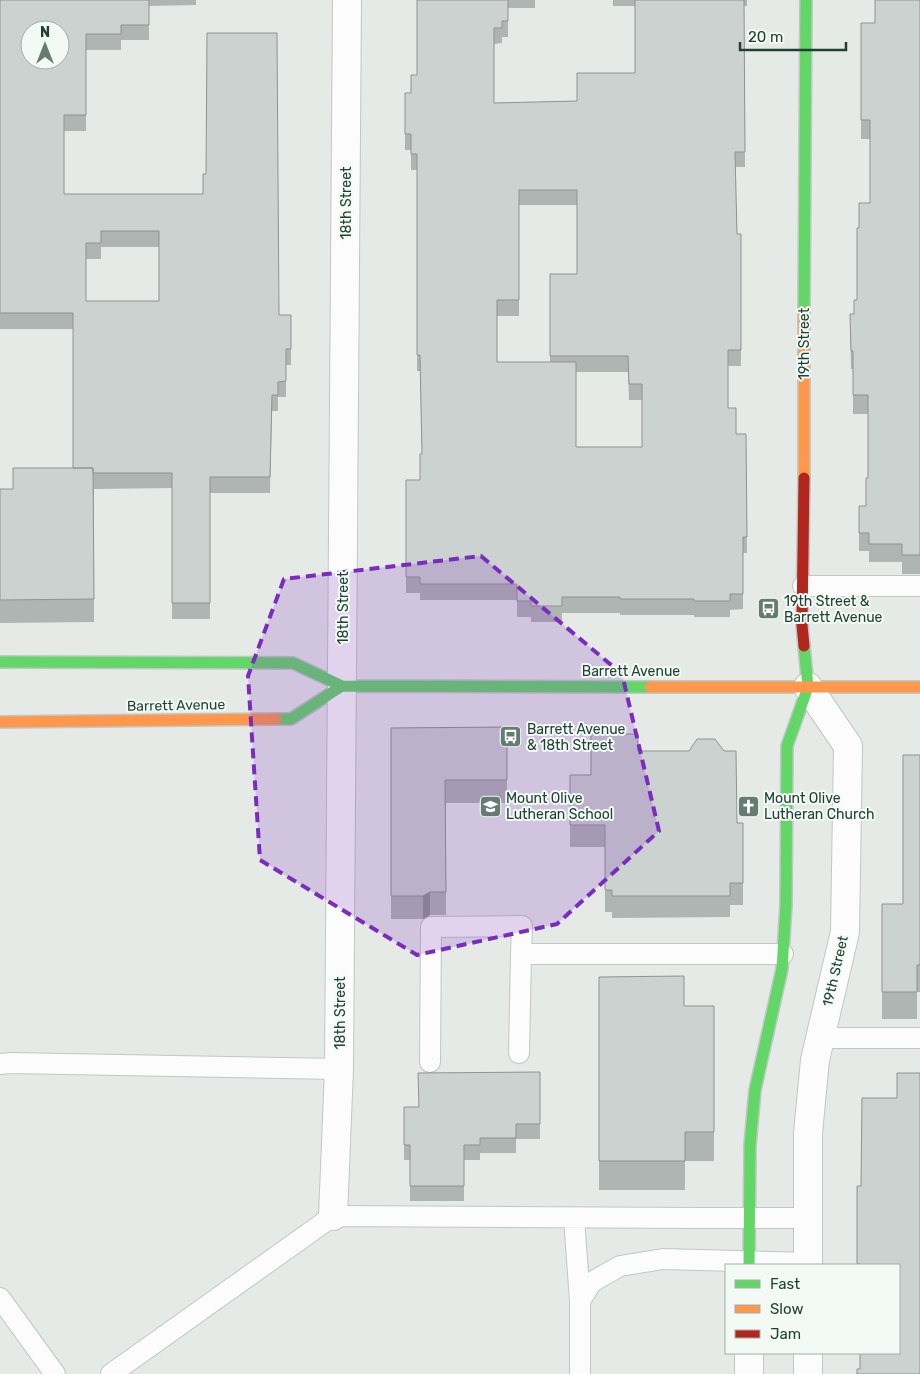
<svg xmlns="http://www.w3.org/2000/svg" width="920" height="1374" font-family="Rubik,sans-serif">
<rect width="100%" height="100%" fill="#e5eae7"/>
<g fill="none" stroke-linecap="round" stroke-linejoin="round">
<defs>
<path id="lane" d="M 803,586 L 920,586
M 819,1038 L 920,1038
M 519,1053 L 521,954 L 783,954
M 430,1062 L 431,927 L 522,926 L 521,954
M 0,1064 L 11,1063 L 339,1069
M 574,1218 L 580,1301
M 0,1298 L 55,1374
M 111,1374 L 333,1216 L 699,1218 L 808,1218
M 580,1374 L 580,1301 L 592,1282 L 620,1266 L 663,1259 L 808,1263"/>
<path id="street" d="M 808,687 L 848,746 L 845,932 L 815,1060 L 808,1133 L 808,1265
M 333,1216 L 339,1069 L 347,0
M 808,1353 L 808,1374
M 749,1374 L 749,1353"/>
<path id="fast" d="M 804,312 L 806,0
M 0,662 L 293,663 L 342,686 L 650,687
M 276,719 L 291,719 L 342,686
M 749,1265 L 750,1145 L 755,1090 L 782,969 L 786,905 L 787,746 L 808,687 L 804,646"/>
<path id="slow" d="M 804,478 L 804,312
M 650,687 L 920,687
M 0,722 L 276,719"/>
<path id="jam" d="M 804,478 L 802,625 L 804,646"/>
</defs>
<use href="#lane" stroke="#c2c7c4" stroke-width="22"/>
<use href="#street" stroke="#c2c7c4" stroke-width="30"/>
<use href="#fast" stroke="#c0c8c4" stroke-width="14"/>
<use href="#slow" stroke="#c0c8c4" stroke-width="14"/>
<use href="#jam" stroke="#c0c8c4" stroke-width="14"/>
<use href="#lane" stroke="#fbfcfb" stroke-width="20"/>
<use href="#street" stroke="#fbfcfb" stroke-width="28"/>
<use href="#fast" stroke="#63d668" stroke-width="11"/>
<use href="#slow" stroke="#ff974d" stroke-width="11"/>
<use href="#jam" stroke="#b3261e" stroke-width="11"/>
</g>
<path fill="#afb5b2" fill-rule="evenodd" d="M 0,0 L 196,0 L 196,5 L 149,6 L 149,40 L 121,40 L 121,50 L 86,50 L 86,131 L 64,131 L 64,194 L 203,194 L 279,315 L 291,315 L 291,365 L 286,365 L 286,397 L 278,397 L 278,411 L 272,411 L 270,493 L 210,493 L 210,619 L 172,619 L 172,488 L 94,489 L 94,622 L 0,623 L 0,489 L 13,489 L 73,468 L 73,329 L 0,329 ZM 101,247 L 159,247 L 159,301 L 86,301 L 86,259 L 101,259 Z
M 417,0 L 535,0 L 535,8 L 508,8 L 508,37 L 502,37 L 502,43 L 494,44 L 494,103 L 577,101 L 635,73 L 635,6 L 613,6 L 613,0 L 747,0 L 747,6 L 744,6 L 745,167 L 735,167 L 737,234 L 741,234 L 741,366 L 728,366 L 728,408 L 736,434 L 746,434 L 747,553 L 743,553 L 743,609 L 730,610 L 730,617 L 694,617 L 694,615 L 620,615 L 620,613 L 562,613 L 562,622 L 531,622 L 531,617 L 517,617 L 517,600 L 420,600 L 420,593 L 406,593 L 406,480 L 420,480 L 422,454 L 420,371 L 417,371 L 417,170 L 411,170 L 411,150 L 405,150 L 405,93 L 411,93 L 417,75 ZM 519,205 L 577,205 L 577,274 L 550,274 L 550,362 L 497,362 L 497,316 L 519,316 ZM 576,372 L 628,372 L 629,400 L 642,400 L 642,447 L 576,447 Z
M 920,0 L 920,574 L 902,574 L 902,562 L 869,562 L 869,551 L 859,551 L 859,506 L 866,506 L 868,478 L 868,414 L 853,414 L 853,369 L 851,369 L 850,314 L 854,314 L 857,300 L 859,228 L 870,203 L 870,139 L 861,139 L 861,23 L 875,23 Z
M 507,727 L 507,803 L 446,803 L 446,915 L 430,915 L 423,919 L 391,919 L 391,728 Z
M 638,751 L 737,823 L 743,823 L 743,905 L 730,905 L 730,917 L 612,918 L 612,912 L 605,912 L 605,847 L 570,847 L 570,775 L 591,775 Z
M 920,755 L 920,992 L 917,992 L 917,1019 L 882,1019 L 882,904 L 903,904 Z
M 599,977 L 684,1006 L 714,1006 L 714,1161 L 685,1161 L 685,1190 L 599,1190 Z
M 540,1072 L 540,1139 L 516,1139 L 516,1153 L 480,1153 L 480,1160 L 464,1160 L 464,1201 L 410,1201 L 410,1160 L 404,1160 L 404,1107 L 418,1107 Z"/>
<path fill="#8f9391" d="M 430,892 L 430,915 L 423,919 L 423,896 Z"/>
<path fill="#ccd2cf" stroke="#8f9391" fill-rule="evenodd" d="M 0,0 L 149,0 L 149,25 L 121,25 L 121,34 L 86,34 L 86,115 L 64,115 L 64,194 L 203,194 L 203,174 L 206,174 L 207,33 L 277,33 L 279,315 L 291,315 L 291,349 L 286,349 L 286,381 L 278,382 L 278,395 L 272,395 L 270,477 L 210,477 L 210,603 L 172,603 L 172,473 L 93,473 L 93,468 L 73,468 L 73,313 L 0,313 ZM 30,30 L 60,30 L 60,60 L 30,60 ZM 101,231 L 159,231 L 159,301 L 86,301 L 86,243 L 101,243 Z
M 417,0 L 508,0 L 508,21 L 502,21 L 502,28 L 494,28 L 494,103 L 577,101 L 577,73 L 635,73 L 635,0 L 744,0 L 745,152 L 735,152 L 737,234 L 741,234 L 741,350 L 728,350 L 728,408 L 736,408 L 736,434 L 746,434 L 747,537 L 743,537 L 743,594 L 730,594 L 730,601 L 694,601 L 694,599 L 620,599 L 620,597 L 562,597 L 562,606 L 531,606 L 531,601 L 517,601 L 517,584 L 420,584 L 420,577 L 406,577 L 406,480 L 420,480 L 420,454 L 422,454 L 420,355 L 417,355 L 417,154 L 411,154 L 411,134 L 405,134 L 405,93 L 411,93 L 411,75 L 417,75 ZM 519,190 L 577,190 L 577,274 L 550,274 L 550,356 L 628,356 L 629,384 L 642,384 L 642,447 L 576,447 L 576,362 L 497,362 L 497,300 L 519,300 Z
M 875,0 L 920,0 L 920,555 L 902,555 L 902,544 L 869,544 L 869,533 L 859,533 L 859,506 L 866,506 L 866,478 L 868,478 L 868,395 L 853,395 L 853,351 L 851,351 L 850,314 L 854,314 L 854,300 L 857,300 L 857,228 L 859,228 L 859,203 L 870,203 L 870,120 L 861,120 L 861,23 L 875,23 Z
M 13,468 L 93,468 L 94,599 L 0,600 L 0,489 L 13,489 Z
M 507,727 L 507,780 L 445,780 L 446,892 L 430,892 L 423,896 L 391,896 L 391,728 Z
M 591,734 L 638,734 L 638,751 L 689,751 L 697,739 L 715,739 L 724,751 L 736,751 L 737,823 L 743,823 L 743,883 L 730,883 L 730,896 L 612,896 L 612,890 L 605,890 L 605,825 L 570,825 L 570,775 L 591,775 Z
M 903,755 L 920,755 L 920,965 L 917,965 L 917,992 L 882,992 L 882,904 L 903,904 Z
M 684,976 L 684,1006 L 714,1006 L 714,1132 L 685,1132 L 685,1161 L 599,1161 L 599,977 Z
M 540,1072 L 540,1124 L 516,1124 L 516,1138 L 480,1138 L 480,1145 L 464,1145 L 464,1186 L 410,1186 L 410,1145 L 404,1145 L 404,1107 L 419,1107 L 418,1073 Z
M 897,1073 L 920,1073 L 920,1374 L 857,1374 L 857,1369 L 860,1369 L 860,1353 L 899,1353 L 899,1265 L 860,1265 L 860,1264 L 857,1264 L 857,1186 L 861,1186 L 862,1098 L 897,1098 Z"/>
<path fill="#7b2cbf" fill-opacity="0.2" stroke="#7b2cbf" stroke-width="4" stroke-dasharray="10 6" stroke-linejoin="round" d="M 481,556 L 622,674 L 659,831 L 557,924 L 417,955 L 260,860 L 248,676 L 284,579 Z"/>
<defs>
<symbol id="bus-square" viewBox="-11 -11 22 22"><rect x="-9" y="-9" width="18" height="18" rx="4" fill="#657c72" stroke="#f3faf5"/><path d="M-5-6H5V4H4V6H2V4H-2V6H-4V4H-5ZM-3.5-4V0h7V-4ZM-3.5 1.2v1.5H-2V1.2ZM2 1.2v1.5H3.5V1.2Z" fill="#fff"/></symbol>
<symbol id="school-square" viewBox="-11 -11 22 22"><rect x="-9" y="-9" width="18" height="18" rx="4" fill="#657c72" stroke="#f3faf5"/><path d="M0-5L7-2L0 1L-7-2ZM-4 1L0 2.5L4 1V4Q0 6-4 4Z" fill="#fff"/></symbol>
<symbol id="church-square" viewBox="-11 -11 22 22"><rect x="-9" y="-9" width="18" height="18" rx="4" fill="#657c72" stroke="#f3faf5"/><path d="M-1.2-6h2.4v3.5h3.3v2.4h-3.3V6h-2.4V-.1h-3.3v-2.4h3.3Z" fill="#fff"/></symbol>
</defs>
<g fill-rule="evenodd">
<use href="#bus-square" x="756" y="596" width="25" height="25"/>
<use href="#bus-square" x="498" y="724" width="25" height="25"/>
<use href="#school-square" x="478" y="794" width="25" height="25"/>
<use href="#church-square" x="736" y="794" width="25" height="25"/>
</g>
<g text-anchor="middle" stroke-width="4" stroke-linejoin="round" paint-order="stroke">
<g font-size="14" fill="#204033" stroke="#f3faf5">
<text transform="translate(346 203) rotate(-90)" y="5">18th Street</text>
<text transform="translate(804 344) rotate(-90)" y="5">19th Street</text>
<text transform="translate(343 608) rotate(-90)" y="5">18th Street</text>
<text x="631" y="676">Barrett Avenue</text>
<text transform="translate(176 705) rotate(-1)" y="5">Barrett Avenue</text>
<text transform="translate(835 971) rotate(-77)" y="5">19th Street</text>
<text transform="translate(340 1013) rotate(-90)" y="5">18th Street</text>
</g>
<g font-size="14" fill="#204033" stroke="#f3faf5" text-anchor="start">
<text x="784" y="606">19th Street &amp;<tspan x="784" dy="16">Barrett Avenue</tspan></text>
<text x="527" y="734">Barrett Avenue<tspan x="527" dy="16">&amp; 18th Street</tspan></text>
<text x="506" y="803">Mount Olive<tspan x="506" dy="16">Lutheran School</tspan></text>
<text x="764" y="803">Mount Olive<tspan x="764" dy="16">Lutheran Church</tspan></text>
</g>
</g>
<rect x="725" y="1264" width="175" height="90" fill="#f3faf5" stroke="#9fb0a7"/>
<rect x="735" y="1280" width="25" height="8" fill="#63d668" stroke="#9fb0a7"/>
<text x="770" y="1289" font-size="15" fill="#204033">Fast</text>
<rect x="735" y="1305" width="25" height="8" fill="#ff974d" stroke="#9fb0a7"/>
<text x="770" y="1314" font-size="15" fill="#204033">Slow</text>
<rect x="735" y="1330" width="25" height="8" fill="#b3261e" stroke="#9fb0a7"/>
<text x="770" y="1339" font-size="15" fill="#204033">Jam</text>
<g transform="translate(45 45)"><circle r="24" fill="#f3faf5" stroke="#9fb0a7"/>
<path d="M0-4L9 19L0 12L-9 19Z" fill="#657c72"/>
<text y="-8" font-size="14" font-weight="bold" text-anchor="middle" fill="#204033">N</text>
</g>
<path d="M740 42v8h106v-8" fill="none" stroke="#204033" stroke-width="2.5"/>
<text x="748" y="42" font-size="15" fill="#204033" stroke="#f3faf5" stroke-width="4" paint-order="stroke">20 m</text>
</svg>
